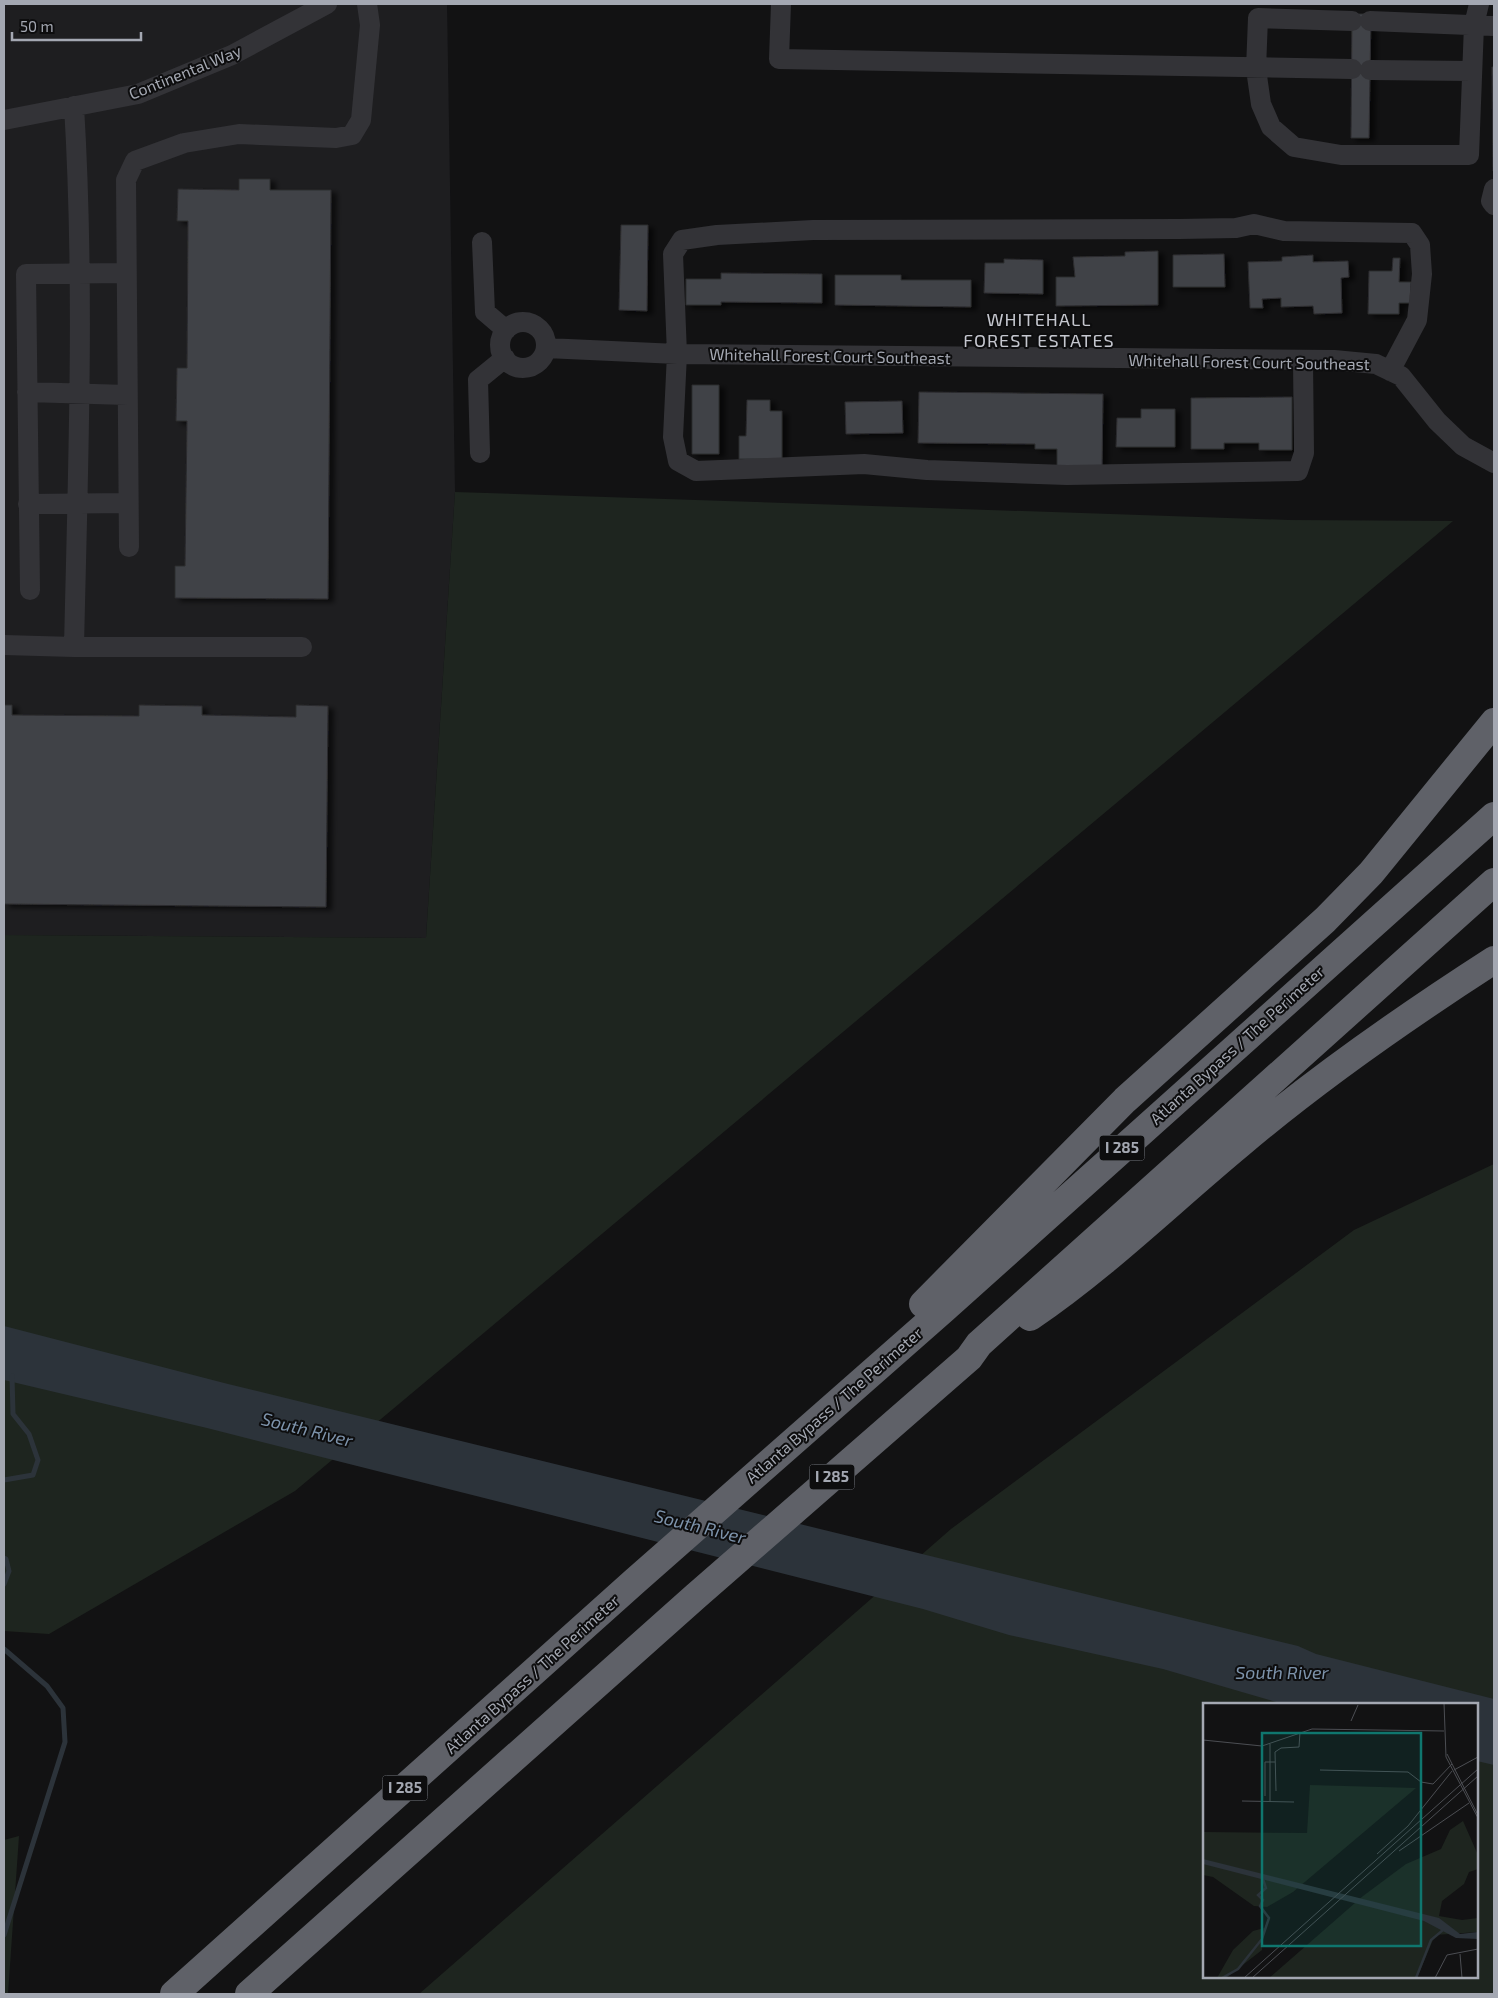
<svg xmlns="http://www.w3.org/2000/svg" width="1498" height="1998" font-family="'Exo 2',sans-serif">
<defs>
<filter id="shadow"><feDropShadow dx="5.5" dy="3" stdDeviation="2.5" flood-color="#0009"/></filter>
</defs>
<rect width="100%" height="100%" fill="#121213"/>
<path fill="#1e1e20" d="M 4,4 L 447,4 L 455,492 L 426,938 L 4,935 Z"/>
<path fill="#1e251f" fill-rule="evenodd" d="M 455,492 L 1289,520 L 1453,521 L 295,1491 L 49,1634 L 4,1631 L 4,935 L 426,938 Z
M 1494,1164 L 1494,1994 L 419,1994 L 951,1529 L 1354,1230 ZM 1204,1704 L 1477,1704 L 1477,1977 L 1204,1977 Z
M 19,1836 L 8,1994 L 4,1994 L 4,1840 Z"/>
<path fill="#2c333a" d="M 4,1326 L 228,1384 L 1298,1646 L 1316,1654 L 1494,1699 L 1494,1765 L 1477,1761 L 1477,1704 L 1283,1704 L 1163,1669 L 1009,1635 L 923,1609 L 207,1428 L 4,1380 Z"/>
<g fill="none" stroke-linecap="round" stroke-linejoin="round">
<path stroke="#2c333a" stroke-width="5" d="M 4,1480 L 33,1475 L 38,1460 L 29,1434 L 13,1414 L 12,1376
M 4,1558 L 6,1559 L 9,1571 L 4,1584
M 4,1649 L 47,1686 L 63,1708 L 65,1742 L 4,1935"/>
</g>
<path fill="#414246" stroke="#2c2c2f" filter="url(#shadow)" d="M 1352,14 L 1371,14 L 1369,138 L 1351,138 Z
M 1492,67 L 1494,67 L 1494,171 L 1493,171 Z
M 239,179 L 270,179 L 270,190 L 331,190 L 328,599 L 175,598 L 175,566 L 185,566 L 187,421 L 176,421 L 177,368 L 187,368 L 188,221 L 177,221 L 178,189 L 239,190 Z
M 621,225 L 648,225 L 647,311 L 619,310 Z
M 1158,251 L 1158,305 L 1056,306 L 1056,277 L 1075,277 L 1073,257 L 1125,256 L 1125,252 Z
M 1224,254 L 1225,287 L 1173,287 L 1173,255 Z
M 1313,255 L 1313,262 L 1348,261 L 1349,277 L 1341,278 L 1342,313 L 1314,314 L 1313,306 L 1281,307 L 1281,298 L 1262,299 L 1263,308 L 1250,308 L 1248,262 L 1282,261 L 1282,257 Z
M 1393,258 L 1400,258 L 1399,282 L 1411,282 L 1410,303 L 1399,303 L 1399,314 L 1368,314 L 1369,271 L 1392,271 Z
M 1004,259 L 1043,260 L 1043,294 L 984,293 L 985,263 L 1004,263 Z
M 721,273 L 822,274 L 822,303 L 721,302 L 721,305 L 686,305 L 686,279 L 721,279 Z
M 835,275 L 901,275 L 901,280 L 971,280 L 971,307 L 835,305 Z
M 692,385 L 719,385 L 719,454 L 692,454 Z
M 919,392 L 1103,394 L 1102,469 L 1057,469 L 1057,449 L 1035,449 L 1035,444 L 918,443 Z
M 1292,397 L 1292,450 L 1259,450 L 1259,443 L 1224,443 L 1224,449 L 1191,449 L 1191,398 Z
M 747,400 L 770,400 L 770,411 L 782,411 L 782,459 L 739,459 L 739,436 L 746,436 Z
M 902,401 L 903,433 L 846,434 L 845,402 Z
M 1141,409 L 1175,409 L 1175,447 L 1116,447 L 1117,418 L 1141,418 Z
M 4,705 L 12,705 L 12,715 L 139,716 L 139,705 L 202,706 L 202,715 L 296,717 L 296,705 L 328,706 L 326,907 L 4,904 Z"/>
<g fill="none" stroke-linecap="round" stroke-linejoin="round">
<path stroke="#333337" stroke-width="20" d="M 781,4 L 779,59 L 1352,69
M 1352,21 L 1258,18 L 1256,69 L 1261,104 L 1271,127 L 1294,147 L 1341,155 L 1469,155 L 1474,25 L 1479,4
M 1370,21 L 1494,26
M 1370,70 L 1472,71
M 74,106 C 85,287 78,467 74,647
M 4,120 L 138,94 L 232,55 L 327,4
M 1494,189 L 1491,201 L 1494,205
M 482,242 L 485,312 L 506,330
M500 345a23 23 0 1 1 46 0a23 23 0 1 1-46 0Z
M 546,348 L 677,354 L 1334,360 L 1376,364 L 1401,376 L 1437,421 L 1463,446 L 1494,463
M 1303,360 L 1304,453 L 1298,471 L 1067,475 L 927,470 L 864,464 L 696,471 L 678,461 L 673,437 L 677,354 L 673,254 L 682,240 L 717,235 L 813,230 L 1179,229 L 1236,228 L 1254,224 L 1284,231 L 1412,233 L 1420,245 L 1422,274 L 1417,320 L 1390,371
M 27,392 L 127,395
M 480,453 L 478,380 L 505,358
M 28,504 L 128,503
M 129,547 L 126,180 L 135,161 L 184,143 L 239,134 L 336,138 L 352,135 L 361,120 L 370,25 L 367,4
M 30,590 L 26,274 L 126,273
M 4,645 L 74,647 L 302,647"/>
<path stroke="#5f6168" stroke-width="28" d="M 923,1304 L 1125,1100 L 1325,920 L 1371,873 L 1494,722
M 1030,1317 C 1105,1266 1170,1202 1240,1144 C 1319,1077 1407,1016 1494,960
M 174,1994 L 635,1581 L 944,1309 L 1494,816
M 249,1994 L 696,1596 L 969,1358 L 979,1344 L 1494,882"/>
</g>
<g text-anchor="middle" stroke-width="4" stroke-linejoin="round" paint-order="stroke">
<g fill="#0d0d0e" stroke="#777a81" stroke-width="1">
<rect x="1099.5" y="1135.5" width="45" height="25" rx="4"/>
<rect x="809.5" y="1464.5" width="45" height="25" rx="4"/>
<rect x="382.5" y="1775.5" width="45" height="25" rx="4"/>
</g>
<g font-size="15" font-weight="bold" fill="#a4a8b2">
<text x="1122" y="1153">I 285</text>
<text x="832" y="1482">I 285</text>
<text x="405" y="1793">I 285</text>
</g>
<g font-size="16" fill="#a4a8b2" stroke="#0d0d0e">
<text transform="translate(185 72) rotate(-22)" y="6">Continental Way</text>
<text transform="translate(830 356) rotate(1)" y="6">Whitehall Forest Court Southeast</text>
<text transform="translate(1249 362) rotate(1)" y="6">Whitehall Forest Court Southeast</text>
<text transform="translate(1237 1045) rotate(-42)" y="6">Atlanta Bypass / The Perimeter</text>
<text transform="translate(834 1405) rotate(-41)" y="6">Atlanta Bypass / The Perimeter</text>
<text transform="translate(532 1674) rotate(-42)" y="6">Atlanta Bypass / The Perimeter</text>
</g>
<g font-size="18" letter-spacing="1" fill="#c5c7cf" stroke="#0d0d0e">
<text x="1039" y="326">WHITEHALL<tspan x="1039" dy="21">FOREST ESTATES</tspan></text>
</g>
<g font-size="18" font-style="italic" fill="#7d93ab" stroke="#0d0d0e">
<text transform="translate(307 1430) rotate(14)" y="6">South River</text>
<text transform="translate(700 1527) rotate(14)" y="6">South River</text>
<text x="1282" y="1679">South River</text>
</g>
</g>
<g transform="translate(1203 1703)">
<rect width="275" height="275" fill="#121213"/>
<path d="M 107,82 L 213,85 L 90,189 L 64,204 L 51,203 L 10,174 L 0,172 L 0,129 L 104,130 ZM 260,118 L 275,152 L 275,166 L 266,169 L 261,181 L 239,198 L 236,213 L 259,217 L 275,215 L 275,229 L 232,232 L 214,275 L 66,275 L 160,193 L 203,161 L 238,146 L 247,127 ZM 61,225 L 59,247 L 23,275 L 14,275 L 30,247 L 50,228 Z" fill="#1e251f"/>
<path d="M 0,156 L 236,215 L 257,231 L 275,229 L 275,236 L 253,235 L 221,218 L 0,161 Z" fill="#2c333a"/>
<path fill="none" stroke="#2c333a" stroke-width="2.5" d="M 19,275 L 35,266 L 59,236 L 66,215 L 57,203 L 60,197 L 55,192 L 63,185 L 60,176M 213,275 L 228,237 L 240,227"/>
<path fill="none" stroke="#4c4e53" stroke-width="1" d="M 241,0 L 243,54 L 275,115M 148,18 L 155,2M 0,37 L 59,43 L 109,26 L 241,28M 67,41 L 67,99M 244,51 L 275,112M 117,67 L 205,69 L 218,79 L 230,81 L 249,61M 251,67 L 275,54M 73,88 L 72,49 L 78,45 L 96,44 L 97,29M 62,93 L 62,59 L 72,59M 39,98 L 91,99M 196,148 L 266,100M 174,151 L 205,123 L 249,68M 257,251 L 259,275M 41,275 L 275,66M 49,275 L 275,73M 232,275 L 244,252 L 275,246"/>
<path fill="#0f766e" fill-opacity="0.15" stroke="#0f766e" stroke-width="2.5" d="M 59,30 L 218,30 L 218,243 L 59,243 Z"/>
<rect width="275" height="275" fill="none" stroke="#a4a8b2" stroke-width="2.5"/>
</g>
<rect width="1498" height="1998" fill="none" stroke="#a4a8b2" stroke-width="10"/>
<path d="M12 32v8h129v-8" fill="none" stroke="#a4a8b2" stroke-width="2.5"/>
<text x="20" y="32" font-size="15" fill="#a4a8b2" stroke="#0d0d0e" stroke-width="4" paint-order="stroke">50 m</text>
</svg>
